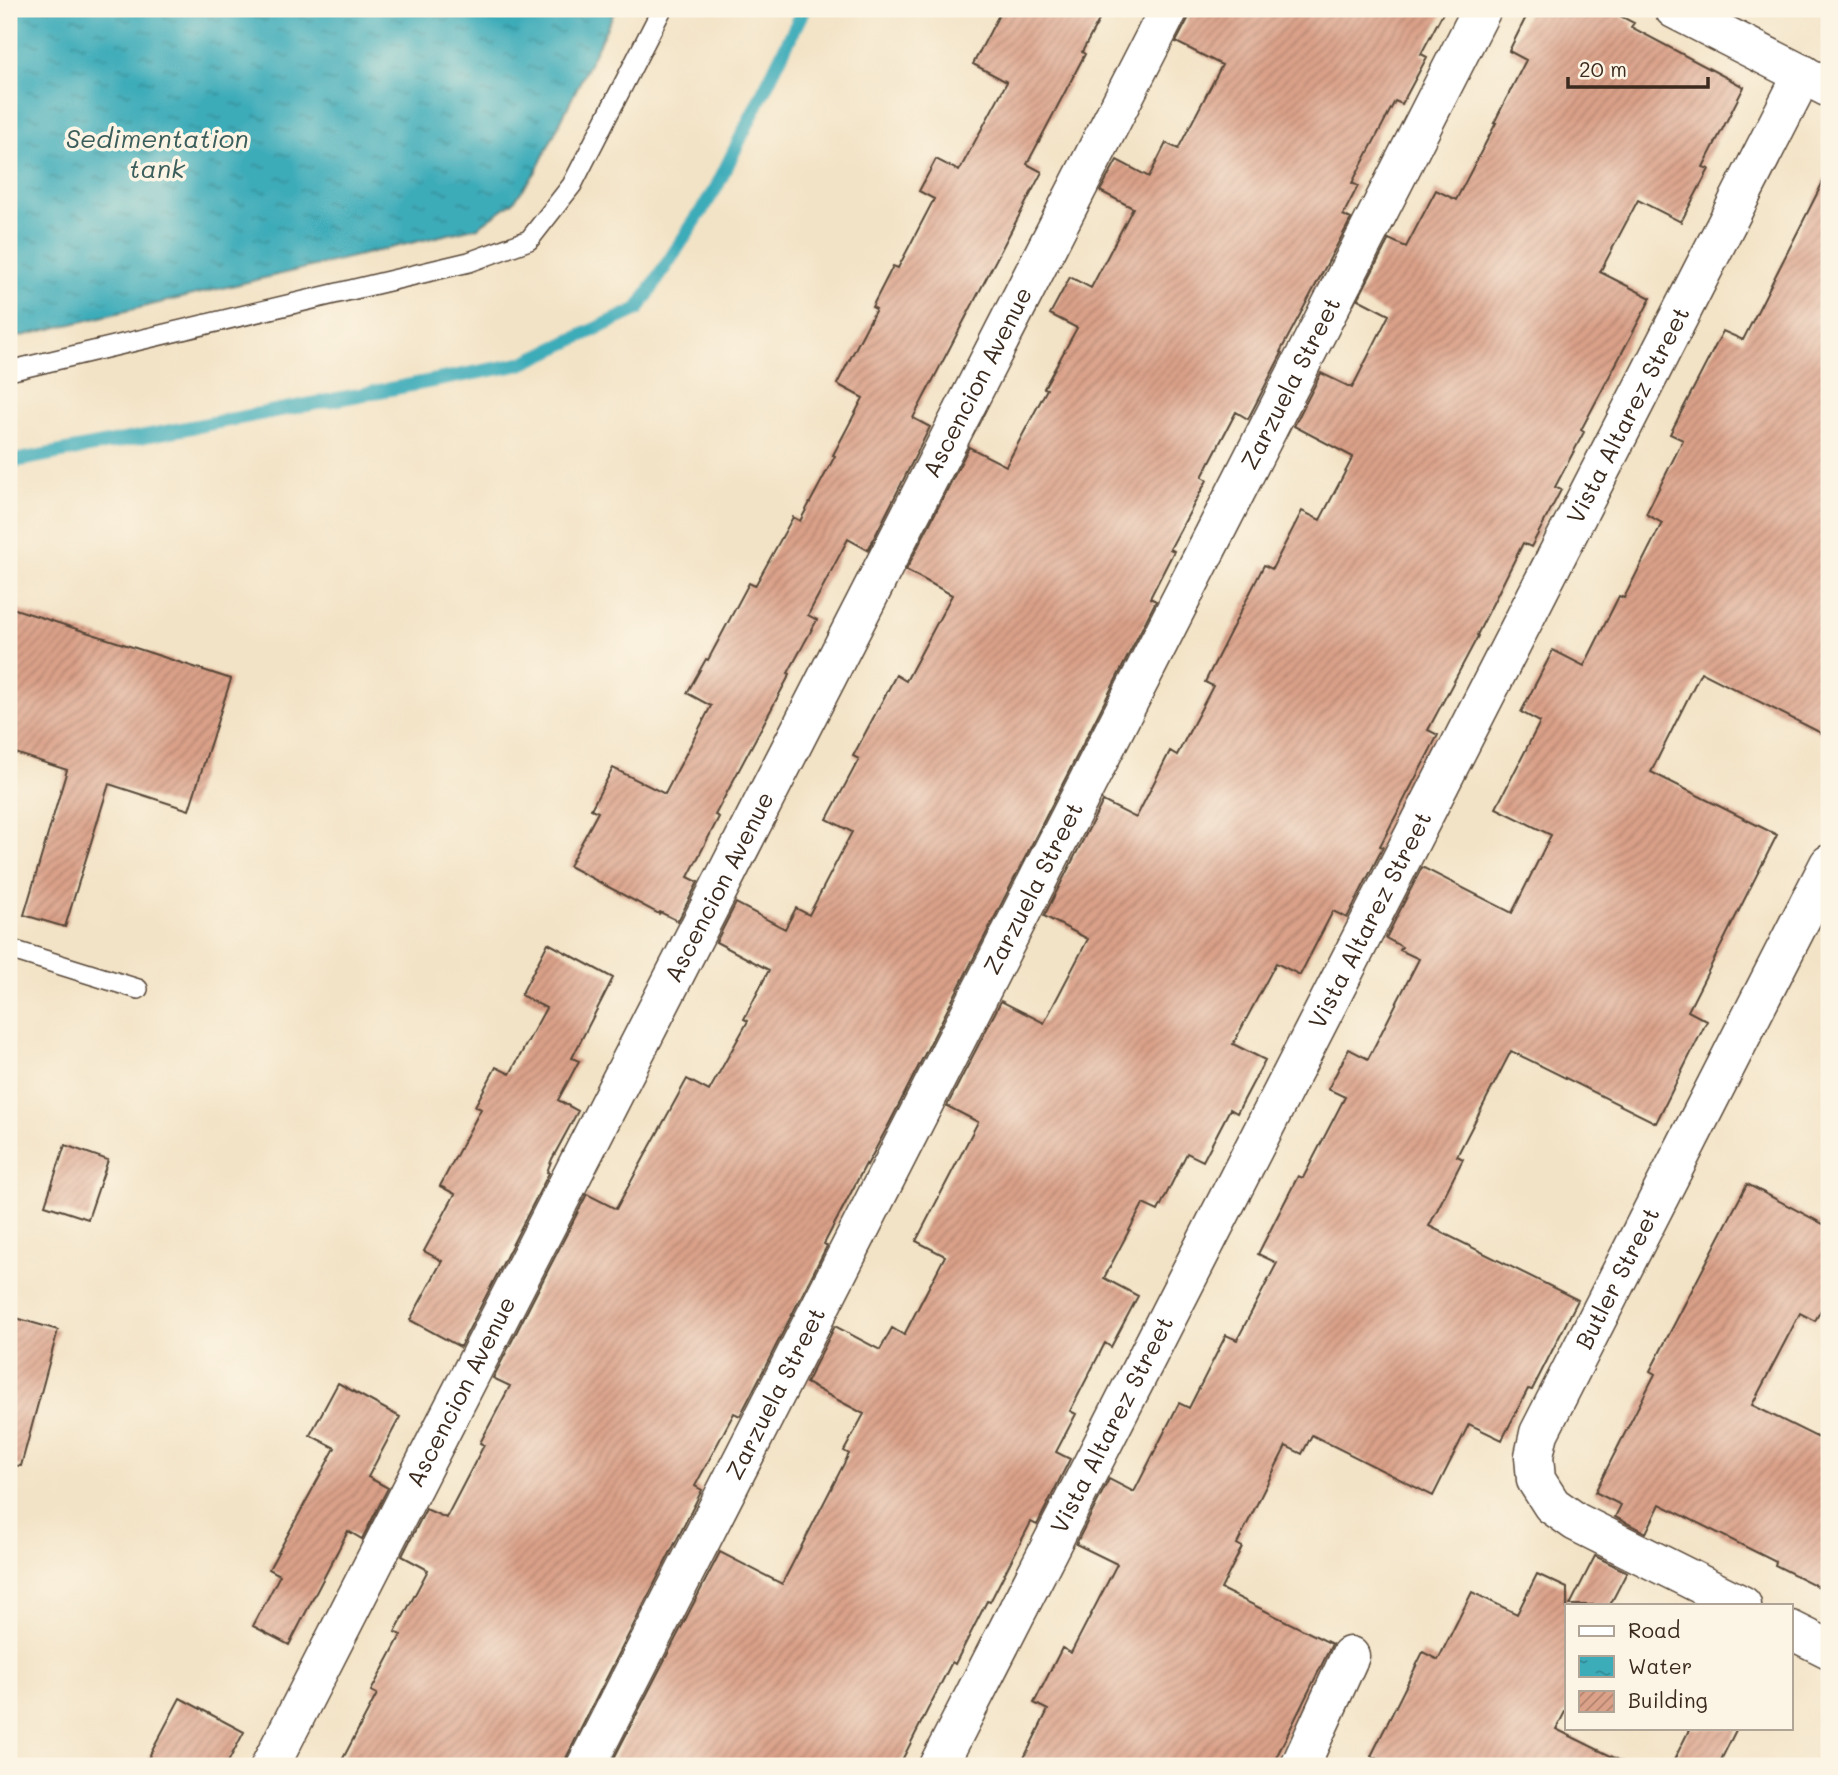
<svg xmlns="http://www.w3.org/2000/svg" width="1838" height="1775" font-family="Mali,sans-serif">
<defs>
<pattern id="water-ripples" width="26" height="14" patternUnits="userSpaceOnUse" patternTransform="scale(1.75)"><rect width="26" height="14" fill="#3cacb9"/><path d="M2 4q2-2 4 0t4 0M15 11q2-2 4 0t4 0" fill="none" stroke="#348c96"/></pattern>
<pattern id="building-hatch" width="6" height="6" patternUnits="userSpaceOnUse" patternTransform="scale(1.75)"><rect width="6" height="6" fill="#dba189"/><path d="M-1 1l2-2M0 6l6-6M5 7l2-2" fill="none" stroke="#b3836f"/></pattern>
</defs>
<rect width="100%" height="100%" fill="#fcf5e5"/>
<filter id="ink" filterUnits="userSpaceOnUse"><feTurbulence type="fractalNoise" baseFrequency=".0143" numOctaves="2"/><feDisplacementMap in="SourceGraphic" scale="14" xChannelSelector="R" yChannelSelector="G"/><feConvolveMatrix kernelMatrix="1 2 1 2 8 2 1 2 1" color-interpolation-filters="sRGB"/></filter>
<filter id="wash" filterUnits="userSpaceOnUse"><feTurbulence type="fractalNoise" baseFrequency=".00686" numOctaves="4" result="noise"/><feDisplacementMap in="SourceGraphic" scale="28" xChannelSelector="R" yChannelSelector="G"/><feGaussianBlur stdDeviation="1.57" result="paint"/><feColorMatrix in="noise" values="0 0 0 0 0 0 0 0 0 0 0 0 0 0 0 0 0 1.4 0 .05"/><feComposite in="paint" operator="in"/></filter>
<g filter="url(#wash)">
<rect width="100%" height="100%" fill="#f3e3c6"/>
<path fill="url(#water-ripples)" stroke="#3c6b6c" stroke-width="2" d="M 9,9 L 616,9 L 535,173 L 514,201 L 478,227 L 9,339 Z"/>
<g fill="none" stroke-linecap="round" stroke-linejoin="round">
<path stroke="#3cacb9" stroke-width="14" d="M 9,462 L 521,364 L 638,309 L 716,188 L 804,9"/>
</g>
<g id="blocks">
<path fill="url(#building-hatch)" d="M 1002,9 L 1105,9 L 1082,52 L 1085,54 L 1027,164 L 1042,172 L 913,418 L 930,427 L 868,550 L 848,539 L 808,615 L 817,620 L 788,673 L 790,674 L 715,815 L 719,817 L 688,877 L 698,882 L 678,921 L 660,912 L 659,914 L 569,866 L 598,812 L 591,809 L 613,768 L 665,794 L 711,706 L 687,693 L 706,659 L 708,660 L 749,583 L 755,586 L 793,517 L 800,521 L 835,456 L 833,455 L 863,398 L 837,384 L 876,309 L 872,307 L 893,266 L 898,268 L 934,199 L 919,191 L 936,159 L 959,171 L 1007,82 L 973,64 Z
M 1191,9 L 1445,9 L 1421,54 L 1427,57 L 1402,104 L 1395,101 L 1352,183 L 1358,186 L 1343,215 L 1351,219 L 1280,352 L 1282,353 L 1248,419 L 1236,412 L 1202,477 L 1207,480 L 1170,549 L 1174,551 L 1150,598 L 1156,601 L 889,1124 L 867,1165 L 866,1164 L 824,1244 L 827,1246 L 740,1416 L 734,1413 L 695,1486 L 702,1490 L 567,1756 L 564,1766 L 339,1766 L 377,1694 L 371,1691 L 401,1635 L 395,1632 L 428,1570 L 402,1556 L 426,1509 L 446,1518 L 484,1445 L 480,1443 L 510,1386 L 493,1378 L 587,1194 L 616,1209 L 687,1079 L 709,1091 L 748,1021 L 744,1019 L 769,970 L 716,942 L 736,903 L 785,929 L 796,908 L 809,915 L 852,832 L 827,819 L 859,759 L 853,756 L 896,675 L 906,681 L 952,595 L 906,570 L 969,447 L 1006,466 L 1047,389 L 1044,388 L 1077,328 L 1050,314 L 1070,277 L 1091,288 L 1133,208 L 1100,191 L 1117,160 L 1149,177 L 1166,143 L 1178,149 L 1222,65 L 1176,42 L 1188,19 Z
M 1530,9 L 1607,9 L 1634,23 L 1631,27 L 1744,87 L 1703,167 L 1709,169 L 1681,222 L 1638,200 L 1600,272 L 1651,298 L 1581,430 L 1584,432 L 1555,487 L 1561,490 L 1531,547 L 1523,543 L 1477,635 L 1478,636 L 1428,730 L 1438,735 L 1380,846 L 1383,847 L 1347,918 L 1333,911 L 1300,975 L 1276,963 L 1233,1044 L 1265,1060 L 1237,1113 L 1230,1109 L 1203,1161 L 1187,1153 L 1158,1211 L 1143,1204 L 1104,1278 L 1138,1296 L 1111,1347 L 1105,1343 L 1070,1411 L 1076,1414 L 1056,1452 L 1070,1459 L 1037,1525 L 1031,1522 L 990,1602 L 987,1601 L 955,1664 L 952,1662 L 899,1766 L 610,1766 L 720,1552 L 782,1584 L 849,1454 L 844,1451 L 864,1414 L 806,1383 L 835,1326 L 880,1350 L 892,1328 L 904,1335 L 945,1256 L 916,1241 L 978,1122 L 947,1106 L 1001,1001 L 1044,1023 L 1088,939 L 1044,916 L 1103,801 L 1136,818 L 1170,751 L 1177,755 L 1213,686 L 1205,682 L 1264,565 L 1272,569 L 1302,511 L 1320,520 L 1353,457 L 1294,426 L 1321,373 L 1352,388 L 1389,315 L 1358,299 L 1389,239 L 1406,247 L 1436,190 L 1456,200 L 1496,123 L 1494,123 L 1526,60 L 1509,51 Z
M 1829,170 L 1829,737 L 1701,672 L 1651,772 L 1777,835 L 1688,1011 L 1707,1021 L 1656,1123 L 1511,1051 L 1457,1156 L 1463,1159 L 1429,1226 L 1578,1300 L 1532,1390 L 1528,1389 L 1502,1440 L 1469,1424 L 1433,1496 L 1312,1435 L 1302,1454 L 1286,1446 L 1237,1544 L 1242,1547 L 1221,1589 L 1332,1644 L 1272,1766 L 1020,1766 L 1048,1710 L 1034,1703 L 1062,1648 L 1071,1653 L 1117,1564 L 1076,1544 L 1109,1479 L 1134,1492 L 1179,1403 L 1189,1408 L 1226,1335 L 1237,1340 L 1277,1263 L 1258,1254 L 1298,1176 L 1303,1178 L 1345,1097 L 1328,1089 L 1349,1049 L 1368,1059 L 1419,959 L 1400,950 L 1402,947 L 1386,938 L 1422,867 L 1512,913 L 1551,835 L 1496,808 L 1540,722 L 1521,712 L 1553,650 L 1584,666 L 1619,596 L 1624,598 L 1662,523 L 1646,514 L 1683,440 L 1670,434 L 1723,331 L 1743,340 Z
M 9,607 L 231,679 L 189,810 L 109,784 L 65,927 L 24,915 L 67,770 L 9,751 Z
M 548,943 L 613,978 L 572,1058 L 579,1061 L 558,1100 L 578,1111 L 552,1159 L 547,1172 L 549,1173 L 460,1347 L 410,1320 L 442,1261 L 424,1251 L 455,1194 L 440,1186 L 481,1109 L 475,1106 L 496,1067 L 510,1074 L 546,1008 L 521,995 Z
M 65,1145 L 108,1160 L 88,1219 L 45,1205 Z
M 1747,1184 L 1829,1227 L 1829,1295 L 1815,1321 L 1800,1313 L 1752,1405 L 1829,1443 L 1829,1592 L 1775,1565 L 1776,1562 L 1660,1504 L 1646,1533 L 1615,1517 L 1621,1505 L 1595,1492 L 1655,1374 L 1650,1371 Z
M 9,1316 L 58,1330 L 21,1466 L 9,1465 Z
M 338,1383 L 400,1417 L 368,1477 L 388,1488 L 362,1539 L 348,1531 L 289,1645 L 253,1626 L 280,1575 L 269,1569 L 335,1448 L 310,1435 Z
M 1595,1556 L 1627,1572 L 1610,1605 L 1570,1605 Z
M 1537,1574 L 1567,1588 L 1567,1708 L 1556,1729 L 1631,1766 L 1391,1766 L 1371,1756 L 1423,1652 L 1438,1660 L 1472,1592 L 1517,1614 Z
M 180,1698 L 244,1732 L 226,1766 L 144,1766 Z
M 1690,1728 L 1737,1728 L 1718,1766 L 1671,1766 Z"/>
</g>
</g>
<g filter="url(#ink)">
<use href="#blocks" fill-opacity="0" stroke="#574637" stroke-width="2"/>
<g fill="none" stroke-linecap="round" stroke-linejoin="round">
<defs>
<path id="lane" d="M 9,371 L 469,262 L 529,240 L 572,185 L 662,9
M 9,949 L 138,989"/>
<g id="street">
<path d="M 1674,9 L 1829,88"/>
<path id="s1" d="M 1742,1605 L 1576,1522 L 1552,1505 L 1536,1480 L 1534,1456 L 1539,1433 L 1829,864"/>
<path d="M 1791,1630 L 1829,1649"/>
<path id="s2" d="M 270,1766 L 1169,9"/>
<path id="s3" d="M 586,1766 L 1482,9"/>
<path id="s4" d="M 938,1766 L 1803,74"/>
<path d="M 1300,1766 L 1350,1656"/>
</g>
</defs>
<use href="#lane" stroke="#574637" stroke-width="22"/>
<use href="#street" stroke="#574637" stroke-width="41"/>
<use href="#lane" stroke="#fff" stroke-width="19"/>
<use href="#street" stroke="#fff" stroke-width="38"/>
</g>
</g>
<g text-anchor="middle" stroke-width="7" stroke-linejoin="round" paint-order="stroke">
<g font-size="24" fill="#3b2a1e" stroke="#fcf5e5">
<text dy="8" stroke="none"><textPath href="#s3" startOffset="1552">Zarzuela Street</textPath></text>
<text dy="8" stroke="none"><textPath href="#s2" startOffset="1554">Ascencion Avenue</textPath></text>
<text dy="8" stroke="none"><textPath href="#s4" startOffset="1517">Vista Altarez Street</textPath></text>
<text dy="8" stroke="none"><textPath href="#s2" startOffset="987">Ascencion Avenue</textPath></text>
<text dy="8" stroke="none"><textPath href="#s3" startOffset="985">Zarzuela Street</textPath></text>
<text dy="8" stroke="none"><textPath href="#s4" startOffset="950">Vista Altarez Street</textPath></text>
<text dy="8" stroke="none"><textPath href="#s1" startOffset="466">Butler Street</textPath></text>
<text dy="8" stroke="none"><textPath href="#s2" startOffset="420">Ascencion Avenue</textPath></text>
<text dy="8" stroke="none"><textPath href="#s3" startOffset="418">Zarzuela Street</textPath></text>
<text dy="8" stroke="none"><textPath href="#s4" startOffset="383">Vista Altarez Street</textPath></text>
</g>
<g font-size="26" font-style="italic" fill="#3b5e5c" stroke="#fcf5e5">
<text x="157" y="148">Sedimentation<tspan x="157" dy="30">tank</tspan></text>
</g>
</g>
<rect width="1838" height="1775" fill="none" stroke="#fcf5e5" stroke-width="35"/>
<rect x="1565" y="1604" width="228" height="126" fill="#fcf5e5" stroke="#afa495" stroke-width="2"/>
<rect x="1579" y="1626" width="35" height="10" fill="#ffffff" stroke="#afa495" stroke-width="2"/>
<text x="1628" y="1638" font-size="21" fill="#3b2a1e">Road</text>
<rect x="1579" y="1656" width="35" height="21" fill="url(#water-ripples)" stroke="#afa495" stroke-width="2"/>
<text x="1628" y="1674" font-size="21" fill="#3b2a1e">Water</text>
<rect x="1579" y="1691" width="35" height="21" fill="url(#building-hatch)" stroke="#afa495" stroke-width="2"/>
<text x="1628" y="1708" font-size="21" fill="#3b2a1e">Building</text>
<path d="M1568 77v10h140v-10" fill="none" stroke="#3b2a1e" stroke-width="3.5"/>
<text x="1579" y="77" font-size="21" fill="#3b2a1e" stroke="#fcf5e5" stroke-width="5" paint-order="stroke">20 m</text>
</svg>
